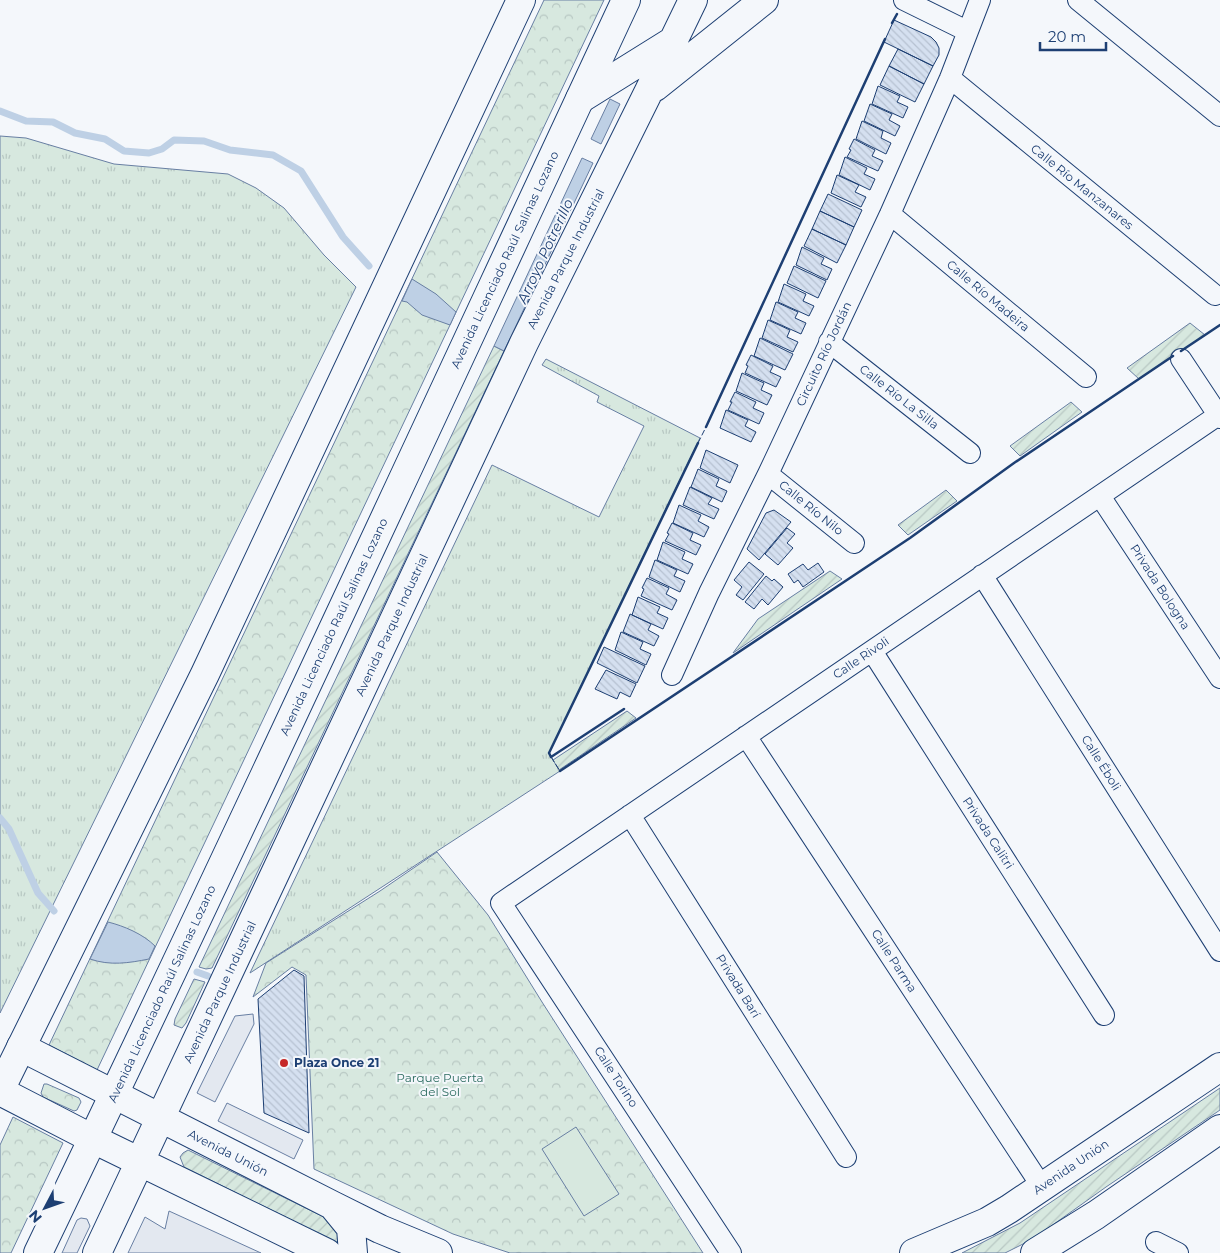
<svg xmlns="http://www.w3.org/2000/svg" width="1220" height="1253" font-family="Montserrat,sans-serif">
<defs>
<pattern id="grass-tufts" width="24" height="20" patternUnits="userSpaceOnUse" patternTransform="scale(1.25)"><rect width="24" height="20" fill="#d7e8df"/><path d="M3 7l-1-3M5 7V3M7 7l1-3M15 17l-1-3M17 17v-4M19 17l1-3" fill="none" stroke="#b8c8c3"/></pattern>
<pattern id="forest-crowns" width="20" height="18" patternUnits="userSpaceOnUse" patternTransform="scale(1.25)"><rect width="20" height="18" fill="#d7e8df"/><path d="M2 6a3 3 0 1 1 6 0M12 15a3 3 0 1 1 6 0" fill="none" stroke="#b8c8c3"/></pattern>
<pattern id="garden-furrows" width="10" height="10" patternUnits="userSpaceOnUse" patternTransform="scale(1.25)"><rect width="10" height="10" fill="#d7e8df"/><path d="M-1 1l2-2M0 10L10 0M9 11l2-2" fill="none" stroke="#b8c8c3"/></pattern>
<pattern id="building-back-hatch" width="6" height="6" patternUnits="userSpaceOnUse" patternTransform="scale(1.25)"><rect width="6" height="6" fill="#d5e0f0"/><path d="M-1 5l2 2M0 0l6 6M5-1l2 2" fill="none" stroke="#b6c1d1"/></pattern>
</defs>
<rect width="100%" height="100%" fill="#f4f7fb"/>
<path fill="url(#grass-tufts)" stroke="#687fa3" d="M 0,136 L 26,138 L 114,164 L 228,174 L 256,188 L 284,208 L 324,255 L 356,287 L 0,1013 Z
M 546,359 L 700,438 L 549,753 L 560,771 L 250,973 L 492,465 L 599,517 L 644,426 L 597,402 L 599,396 L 542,365 Z"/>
<path fill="url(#forest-crowns)" stroke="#687fa3" d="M 544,0 L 604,0 L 97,1070 L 49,1045 Z
M 437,852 L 488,915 L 542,1002 L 703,1253 L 510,1253 L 453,1234 L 314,1169 L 306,975 L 292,967 L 253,997 L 266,963 L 380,891 Z
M 44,1084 L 47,1084 L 79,1098 L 81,1102 L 77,1110 L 74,1111 L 43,1097 L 41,1093 Z
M 13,1117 L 63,1143 L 11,1253 L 0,1253 L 0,1145 Z"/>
<path fill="url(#garden-furrows)" stroke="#687fa3" d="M 1190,323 L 1205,335 L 1139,379 L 1127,368 Z
M 494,346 L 504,351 L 212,968 L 206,969 L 199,967 Z
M 1071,402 L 1082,412 L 1020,456 L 1010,446 Z
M 946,490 L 957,501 L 908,535 L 898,525 Z
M 830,571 L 842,579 L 733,653 L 758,619 Z
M 627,711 L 636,718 L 559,770 L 553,760 Z
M 194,979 L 205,982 L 186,1023 L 182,1028 L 174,1025 L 175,1019 Z
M 1220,1088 L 1220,1110 L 1106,1187 L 1040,1234 L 1023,1244 L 1005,1253 L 962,1253 L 1020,1223 Z
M 188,1150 L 342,1226 L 346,1247 L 184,1167 L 180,1157 L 183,1153 Z"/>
<path fill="#d7e8df" stroke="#687fa3" d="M 576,1127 L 619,1194 L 584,1216 L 542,1149 Z"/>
<path fill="#e3e8f0" stroke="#687fa3" d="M 253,1014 L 254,1024 L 215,1102 L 197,1093 L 235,1016 Z
M 227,1103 L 303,1140 L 294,1159 L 218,1121 Z
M 169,1211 L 261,1253 L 128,1253 L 145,1217 L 165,1229 Z
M 81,1218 L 87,1219 L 90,1226 L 77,1253 L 62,1253 L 77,1220 Z"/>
<path fill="#bed0e5" stroke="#687fa3" d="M 610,99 L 620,104 L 601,144 L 591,139 Z
M 582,158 L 593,163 L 504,351 L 494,346 Z
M 412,279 L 436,294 L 456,312 L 450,325 L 422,315 L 407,302 L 402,301 Z
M 108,922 C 124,926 143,934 155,946 L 149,959 C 129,963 110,966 90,959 Z"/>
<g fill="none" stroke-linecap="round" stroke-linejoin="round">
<path stroke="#bed0e5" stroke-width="7" d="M 0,111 L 26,121 L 53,122 L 75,133 L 105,139 L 124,151 L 149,153 L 162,149 L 174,140 L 204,141 L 230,150 L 273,155 L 301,171 L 343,237 L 369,266
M 0,818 L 9,829 L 38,893 L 54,911
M 197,972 L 208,976"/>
</g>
<path fill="url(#building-back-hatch)" stroke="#1d3f73" d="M 894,20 L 931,37 L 936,42 L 939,48 L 939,55 L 933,66 L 884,42 Z
M 898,49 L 933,66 L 924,84 L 889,66 Z
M 889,66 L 924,84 L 915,102 L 880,85 Z
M 878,86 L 900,96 L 897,102 L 908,107 L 903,118 L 872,104 Z
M 870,104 L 892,114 L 889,120 L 900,126 L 895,136 L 864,121 Z
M 862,121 L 883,131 L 881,138 L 891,143 L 886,154 L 856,139 Z
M 854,139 L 875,150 L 872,156 L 883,161 L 878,171 L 847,157 L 851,150 L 849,149 Z
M 845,157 L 867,168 L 864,174 L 875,179 L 870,190 L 839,175 Z
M 837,175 L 859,185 L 855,192 L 866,197 L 861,207 L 831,193 Z
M 828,194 L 862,210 L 854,227 L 820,211 Z
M 820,211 L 854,227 L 846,245 L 812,229 Z
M 812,229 L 846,245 L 837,263 L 804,246 Z
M 802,247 L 824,258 L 821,264 L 832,269 L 827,280 L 796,265 Z
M 794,266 L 826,281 L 818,298 L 787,283 Z
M 784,284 L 806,294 L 803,301 L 814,306 L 809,316 L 778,302 Z
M 776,302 L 798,312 L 795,318 L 806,323 L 801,334 L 770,320 Z
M 768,320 L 790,330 L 787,337 L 798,342 L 793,352 L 762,338 Z
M 760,338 L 793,354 L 785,370 L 754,356 Z
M 751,355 L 773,366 L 770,372 L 781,377 L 776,387 L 745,373 L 748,366 L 746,365 Z
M 742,373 L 764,383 L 761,390 L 772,395 L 767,405 L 736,391 Z
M 735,392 L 756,402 L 753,408 L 764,413 L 759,424 L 728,410 L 732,402 L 730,402 Z
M 726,410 L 748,420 L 745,426 L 756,432 L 751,442 L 720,428 Z
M 706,450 L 738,465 L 730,483 L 700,468 Z
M 698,469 L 719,479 L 716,486 L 727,491 L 722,502 L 691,487 Z
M 690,487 L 712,498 L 708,504 L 719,509 L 714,519 L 683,505 Z
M 679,505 L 701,515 L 698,521 L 709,527 L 704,537 L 673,523 Z
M 774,510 L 791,522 L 759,560 L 747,549 L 766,513 Z
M 672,523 L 693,533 L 690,540 L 701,545 L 696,555 L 665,541 L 669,534 L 667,533 Z
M 787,528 L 795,534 L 787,543 L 793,548 L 778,565 L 765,554 Z
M 663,542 L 685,552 L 682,559 L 693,564 L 688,574 L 657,560 Z
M 655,560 L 677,570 L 674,576 L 685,581 L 680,592 L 649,577 Z
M 749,562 L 764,574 L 743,600 L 736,595 L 742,587 L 734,580 Z
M 818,563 L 824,572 L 803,587 L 798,580 L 794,583 L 788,574 L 803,564 L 808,570 Z
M 766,576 L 772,581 L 774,579 L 783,587 L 768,605 L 762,599 L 754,609 L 745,602 Z
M 647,578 L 669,588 L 666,594 L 677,600 L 672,610 L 641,596 L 644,589 L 642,588 Z
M 638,597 L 660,607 L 657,613 L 668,618 L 663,629 L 632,615 Z
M 630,614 L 651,624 L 648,630 L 659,636 L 654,646 L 623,632 Z
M 621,632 L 643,642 L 640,649 L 651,654 L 646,665 L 615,650 Z
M 604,647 L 645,666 L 637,683 L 597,663 Z
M 606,670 L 636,684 L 630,697 L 620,692 L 617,699 L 595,689 Z
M 294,970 L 304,976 L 309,1133 L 264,1113 L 258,999 Z"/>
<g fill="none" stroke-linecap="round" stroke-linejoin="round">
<defs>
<path id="street" d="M 904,0 L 967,31
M 1078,0 L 1220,116
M 950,78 L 1215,295
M 890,214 L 1086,377
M 829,342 L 970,453
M 1181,359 L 1220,418
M 768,474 L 854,543
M 1100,496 L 1220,678
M 982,575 L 1220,951
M 872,651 L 1104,1015
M 672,675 L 709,593 L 768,474 L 890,214 L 950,78 L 980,0
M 746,736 L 1042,1187
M 630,815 L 846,1157
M 1156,1242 L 1178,1253
M 731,1253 L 501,903 L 1220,414"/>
<path id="secondary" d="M 655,87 L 764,0
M 580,99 L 673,41
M 21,1047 L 332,1205 L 380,1229 L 438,1253
M 0,1091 L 93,1139 L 327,1253
M 333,1206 L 351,1228 L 353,1253
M 97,1253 L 524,343 L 649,91 L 693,0
M 914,1253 L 987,1222 L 1009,1209 L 1220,1067
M 1035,1253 L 1096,1215 L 1220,1129"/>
<path id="primary" d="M 0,1090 L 205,674 L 521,0
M 38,1253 C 238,837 431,418 626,0"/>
</defs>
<use href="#street" stroke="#1d3f73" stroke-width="22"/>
<use href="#secondary" stroke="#1d3f73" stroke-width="30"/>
<use href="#primary" stroke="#1d3f73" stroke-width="30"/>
<use href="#street" stroke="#f4f7fb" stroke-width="20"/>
<use href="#secondary" stroke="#f4f7fb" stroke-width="28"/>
<use href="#primary" stroke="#f4f7fb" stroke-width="28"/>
<path stroke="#1d3f73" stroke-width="1" stroke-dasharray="6 2.5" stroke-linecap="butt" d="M 698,443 L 706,427
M 551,757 L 560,771"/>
<path stroke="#1d3f73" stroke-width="2.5" d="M 892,23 L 897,14
M 1181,351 L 1220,325
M 706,427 L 885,39
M 624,709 L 551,757 L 549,753 L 698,443
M 560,771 L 910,538 L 1014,463 L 1173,356"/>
</g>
<circle fill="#c62828" stroke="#f4f7fb" stroke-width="2" cx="284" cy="1063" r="5"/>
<g text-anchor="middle" stroke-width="4" stroke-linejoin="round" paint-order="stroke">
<g font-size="12" fill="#1d3f73" stroke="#f4f7fb">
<text transform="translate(1082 187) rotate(39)" y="4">Calle Río Manzanares</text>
<text transform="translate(566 259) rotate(-63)" y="4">Avenida Parque Industrial</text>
<text transform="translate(505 260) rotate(-65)" y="4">Avenida Licenciado Raúl Salinas Lozano</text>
<text transform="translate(988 296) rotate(40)" y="4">Calle Río Madeira</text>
<text transform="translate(824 354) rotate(-65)" y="4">Circuito Río Jordán</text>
<text transform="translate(899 397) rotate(38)" y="4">Calle Río La Silla</text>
<text transform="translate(811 508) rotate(39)" y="4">Calle Río Nilo</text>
<text transform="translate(1160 587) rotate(57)" y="4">Privada Bologna</text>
<text transform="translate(392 625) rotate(-65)" y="4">Avenida Parque Industrial</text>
<text transform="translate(334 627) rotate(-65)" y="4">Avenida Licenciado Raúl Salinas Lozano</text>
<text transform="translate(861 658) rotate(-34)" y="4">Calle Rivoli</text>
<text transform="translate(1101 763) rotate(58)" y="4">Calle Éboli</text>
<text transform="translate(988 833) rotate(57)" y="4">Privada Calitri</text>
<text transform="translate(894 961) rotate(57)" y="4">Calle Parma</text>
<text transform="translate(738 986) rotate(58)" y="4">Privada Barí</text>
<text transform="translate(220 992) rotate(-65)" y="4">Avenida Parque Industrial</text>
<text transform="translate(162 994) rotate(-65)" y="4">Avenida Licenciado Raúl Salinas Lozano</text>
<text transform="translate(616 1077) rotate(57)" y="4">Calle Torino</text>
<text transform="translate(228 1153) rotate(27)" y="4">Avenida Unión</text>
<text transform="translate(1071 1167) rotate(-34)" y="4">Avenida Unión</text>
</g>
<g font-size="12" font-weight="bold" fill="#1d3f73" stroke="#f4f7fb" text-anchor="start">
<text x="294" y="1067">Plaza Once 21</text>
</g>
<g font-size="12" fill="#2c6c60" stroke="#f4f7fb">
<text x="440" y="1082">Parque Puerta<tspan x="440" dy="14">del Sol</tspan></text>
</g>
<g font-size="14" font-style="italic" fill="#1d3f73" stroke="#f4f7fb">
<text transform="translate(545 251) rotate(-65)" y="5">Arroyo Potrerillo</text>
</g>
</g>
<g transform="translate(45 1208) rotate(229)" stroke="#f4f7fb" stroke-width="4" paint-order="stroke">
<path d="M0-4L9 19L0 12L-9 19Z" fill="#1d3f73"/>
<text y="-8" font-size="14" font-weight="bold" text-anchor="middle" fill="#1d3f73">N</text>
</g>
<path d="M1040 42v8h66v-8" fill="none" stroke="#1d3f73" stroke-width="2.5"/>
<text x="1048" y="42" font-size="15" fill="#1d3f73" stroke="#f4f7fb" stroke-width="4" paint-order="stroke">20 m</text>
</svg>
